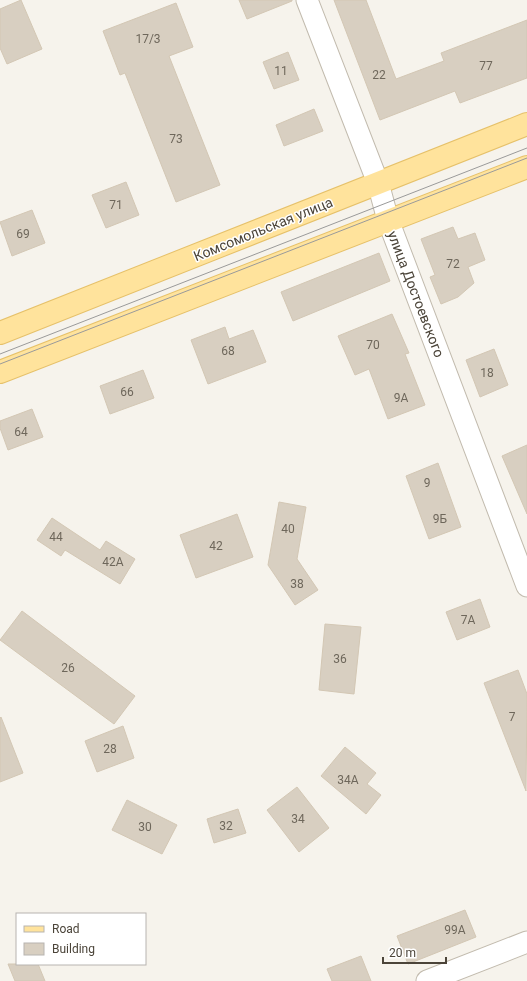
<svg xmlns="http://www.w3.org/2000/svg" width="527" height="981" font-family="Roboto,sans-serif">
<rect width="100%" height="100%" fill="#f6f3ec"/>
<path fill="#d8cfc1" stroke="#d3c7b4" d="M 21,0 L 42,49 L 7,64 L 0,48 L 0,9 Z
M 239,0 L 292,0 L 292,1 L 247,19 Z
M 334,0 L 366,0 L 396,79 L 444,61 L 441,53 L 527,20 L 527,78 L 460,103 L 455,91 L 380,120 Z
M 176,3 L 193,47 L 169,56 L 220,185 L 176,202 L 125,73 L 120,75 L 103,31 Z
M 288,52 L 299,80 L 274,89 L 263,62 Z
M 314,109 L 323,131 L 284,146 L 276,125 Z
M 126,182 L 139,215 L 106,228 L 92,195 Z
M 32,210 L 45,243 L 12,256 L 0,222 Z
M 453,227 L 458,239 L 475,233 L 485,260 L 468,267 L 474,283 L 458,297 L 441,304 L 430,277 L 435,275 L 421,239 Z
M 379,253 L 390,281 L 293,321 L 281,292 Z
M 392,314 L 409,353 L 405,354 L 425,405 L 388,419 L 369,369 L 355,375 L 338,336 Z
M 225,327 L 229,339 L 253,330 L 266,362 L 208,384 L 191,340 Z
M 494,349 L 508,385 L 480,397 L 466,360 Z
M 143,370 L 154,398 L 110,414 L 100,386 Z
M 32,409 L 43,437 L 8,450 L 0,428 L 0,421 Z
M 527,445 L 527,514 L 502,456 Z
M 438,463 L 461,527 L 429,539 L 406,476 Z
M 279,502 L 306,507 L 297,559 L 318,590 L 295,605 L 268,565 Z
M 237,514 L 253,557 L 196,578 L 180,535 Z
M 52,518 L 100,550 L 106,541 L 135,559 L 120,584 L 65,550 L 61,556 L 37,540 Z
M 480,599 L 490,627 L 457,640 L 446,612 Z
M 22,611 L 135,696 L 114,724 L 0,640 Z
M 325,624 L 361,627 L 354,694 L 319,690 Z
M 518,670 L 527,694 L 526,791 L 484,683 Z
M 1,717 L 23,773 L 0,782 L 0,718 Z
M 123,726 L 134,758 L 97,772 L 85,741 Z
M 345,747 L 376,773 L 367,784 L 381,795 L 366,814 L 321,776 Z
M 297,787 L 329,828 L 299,852 L 267,810 Z
M 127,800 L 177,825 L 162,854 L 112,830 Z
M 238,809 L 246,833 L 214,843 L 207,819 Z
M 465,910 L 476,937 L 408,964 L 397,936 Z
M 361,956 L 371,981 L 332,981 L 327,969 Z
M 8,964 L 38,964 L 45,981 L 15,981 Z"/>
<g fill="none" stroke-linecap="round" stroke-linejoin="round">
<defs>
<path id="minor" d="M 307,0 L 378,183 L 388,220 L 527,586
M 427,981 L 527,942"/>
<path id="major" d="M 0,333 L 527,124
M 0,372 L 527,167"/>
</defs>
<use href="#minor" stroke="#c2bbae" stroke-width="23"/>
<use href="#major" stroke="#e6c16a" stroke-width="24"/>
<use href="#minor" stroke="#fff" stroke-width="21"/>
<use href="#major" stroke="#ffe39c" stroke-width="22"/>
<path stroke="#9a9a9a" stroke-width="1" d="M 0,354 L 527,148
M 0,364 L 527,158"/>
</g>
<g text-anchor="middle" stroke-width="3" stroke-linejoin="round" paint-order="stroke">
<g font-size="12" fill="#6e675b">
<text x="148" y="43">17/3</text>
<text x="486" y="70">77</text>
<text x="281" y="75">11</text>
<text x="379" y="79">22</text>
<text x="176" y="143">73</text>
<text x="116" y="209">71</text>
<text x="23" y="238">69</text>
<text x="453" y="268">72</text>
<text x="373" y="349">70</text>
<text x="228" y="355">68</text>
<text x="487" y="377">18</text>
<text x="127" y="396">66</text>
<text x="401" y="402">9А</text>
<text x="21" y="436">64</text>
<text x="427" y="487">9</text>
<text x="440" y="523">9Б</text>
<text x="288" y="533">40</text>
<text x="56" y="541">44</text>
<text x="216" y="550">42</text>
<text x="113" y="566">42А</text>
<text x="297" y="588">38</text>
<text x="468" y="624">7А</text>
<text x="340" y="663">36</text>
<text x="68" y="672">26</text>
<text x="512" y="721">7</text>
<text x="110" y="753">28</text>
<text x="348" y="784">34А</text>
<text x="298" y="823">34</text>
<text x="226" y="830">32</text>
<text x="145" y="831">30</text>
<text x="455" y="934">99А</text>
</g>
<g font-size="14" fill="#4b4439" stroke="#fff">
<text transform="translate(263 229) rotate(-22)" y="5">Комсомольская улица</text>
<text transform="translate(416 294) rotate(69)" y="5">улица Достоевского</text>
</g>
</g>
<rect x="16" y="913" width="130" height="52" fill="#ffffff" stroke="#b7b4b0"/>
<rect x="24" y="926" width="20" height="6" fill="#ffe39c" stroke="#b7b4b0"/>
<text x="52" y="933" font-size="12" fill="#4b4439">Road</text>
<rect x="24" y="943" width="20" height="12" fill="#d8cfc1" stroke="#b7b4b0"/>
<text x="52" y="953" font-size="12" fill="#4b4439">Building</text>
<path d="M383 957v6h63v-6" fill="none" stroke="#4b4439" stroke-width="2"/>
<text x="389" y="957" font-size="12" fill="#4b4439" stroke="#ffffff" stroke-width="3" paint-order="stroke">20 m</text>
</svg>
